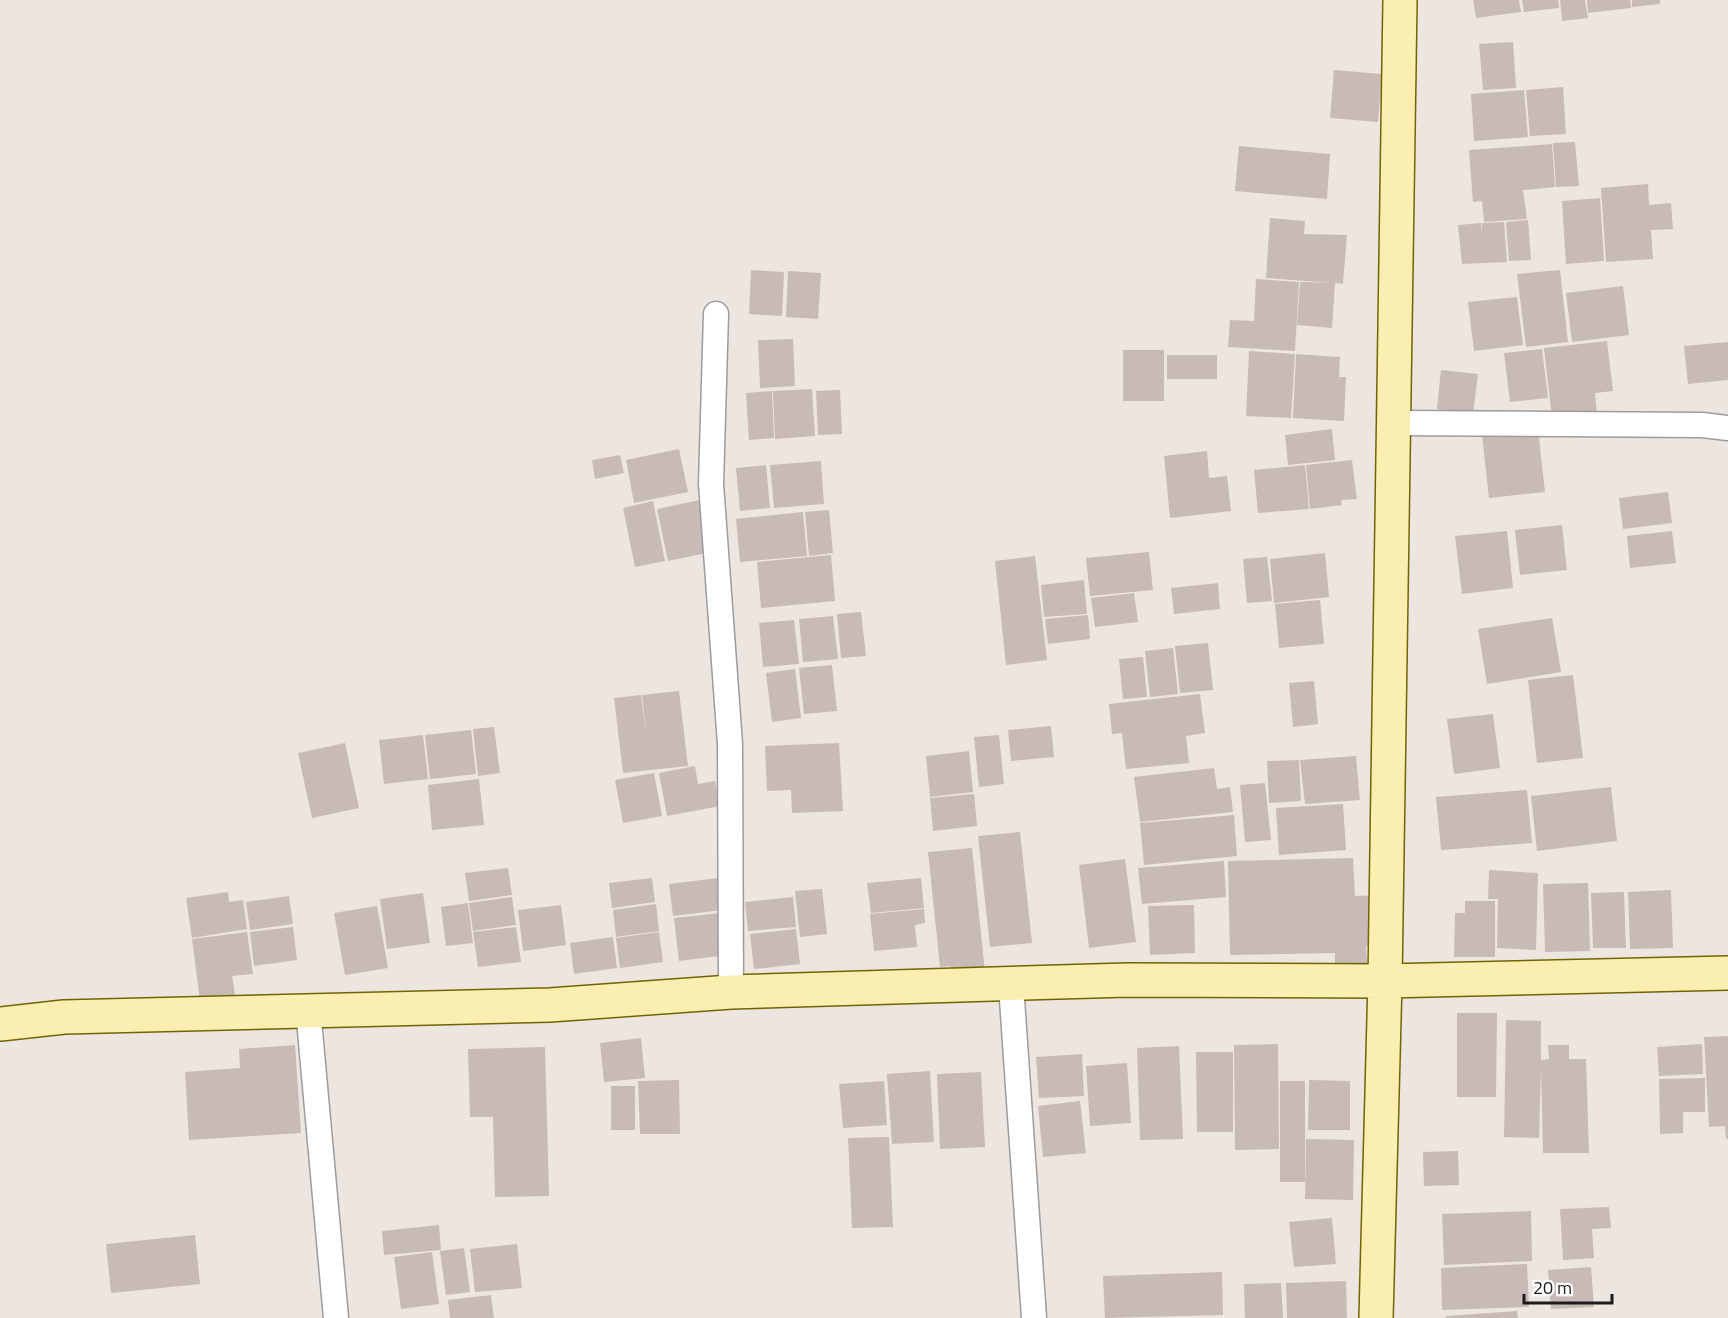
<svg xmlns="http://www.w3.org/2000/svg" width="1728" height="1318" font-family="'Titillium Web',sans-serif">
<rect width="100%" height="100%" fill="#ede6e0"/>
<path fill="#c8bab6" d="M 1473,0 L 1519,0 L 1521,12 L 1476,18 Z
M 1522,0 L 1558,0 L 1559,8 L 1524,12 Z
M 1560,0 L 1585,0 L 1588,18 L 1562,21 Z
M 1587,0 L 1630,0 L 1631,8 L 1588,13 Z
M 1632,0 L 1660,0 L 1660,4 L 1632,7 Z
M 1513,42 L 1516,88 L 1483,90 L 1479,44 Z
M 1334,70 L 1382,74 L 1378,122 L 1330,118 Z
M 1563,87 L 1566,134 L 1530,136 L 1526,90 Z
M 1524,90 L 1528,137 L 1474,141 L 1471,94 Z
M 1575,142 L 1579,186 L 1556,187 L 1553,143 Z
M 1552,144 L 1555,187 L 1523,190 L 1527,219 L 1484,222 L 1482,201 L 1473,202 L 1469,150 Z
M 1239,146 L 1330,154 L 1327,199 L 1235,191 Z
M 1648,184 L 1649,205 L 1671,203 L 1673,229 L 1651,230 L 1653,259 L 1606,262 L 1601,188 Z
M 1600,198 L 1604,261 L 1566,264 L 1562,201 Z
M 1270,218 L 1305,221 L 1304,234 L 1347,235 L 1343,284 L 1335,283 L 1332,328 L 1297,325 L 1300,282 L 1332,283 L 1266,278 Z
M 1528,220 L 1531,260 L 1509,261 L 1506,222 Z
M 1504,222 L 1507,262 L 1462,264 L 1458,225 L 1481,223 L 1482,233 L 1482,223 Z
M 751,270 L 784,272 L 782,316 L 749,314 Z
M 1560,270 L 1568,342 L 1526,347 L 1517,274 Z
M 788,271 L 821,273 L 818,319 L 786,317 Z
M 1256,279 L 1299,282 L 1295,351 L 1228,347 L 1230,320 L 1254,321 Z
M 1623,286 L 1629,335 L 1572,342 L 1566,293 Z
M 1517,297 L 1523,345 L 1474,351 L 1468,302 Z
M 793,339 L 795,386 L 760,388 L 758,340 Z
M 1607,341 L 1613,391 L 1595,393 L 1597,413 L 1552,418 L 1544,348 Z
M 1728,342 L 1728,380 L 1688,384 L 1684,346 Z
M 1542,349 L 1548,398 L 1510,402 L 1504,353 Z
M 1123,350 L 1164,350 L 1164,401 L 1123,401 Z
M 1249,351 L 1295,354 L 1291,418 L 1246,416 Z
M 1296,354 L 1340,357 L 1339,377 L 1346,377 L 1344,421 L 1293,418 Z
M 1167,355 L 1217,355 L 1217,379 L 1167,379 Z
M 1441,370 L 1478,374 L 1473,414 L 1437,409 Z
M 812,389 L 815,436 L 775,439 L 773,391 Z
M 840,390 L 842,434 L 818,435 L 816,391 Z
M 772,391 L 774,438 L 749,440 L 746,393 Z
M 1332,429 L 1335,460 L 1288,465 L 1285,435 Z
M 1538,429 L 1545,492 L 1489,498 L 1482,435 Z
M 679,449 L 688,492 L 634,503 L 626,460 Z
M 1207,451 L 1209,478 L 1227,476 L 1231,511 L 1170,518 L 1164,456 Z
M 620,455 L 624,473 L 595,479 L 592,460 Z
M 1352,460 L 1357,499 L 1341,500 L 1342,505 L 1310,509 L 1306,465 Z
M 821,461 L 824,504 L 774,508 L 770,465 Z
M 766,465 L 770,508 L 740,511 L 736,468 Z
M 1305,465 L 1309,509 L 1258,513 L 1254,470 Z
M 1668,492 L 1672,523 L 1623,529 L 1619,498 Z
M 700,500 L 711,552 L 668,561 L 657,509 Z
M 653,501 L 665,561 L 635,567 L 623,508 Z
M 829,510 L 833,553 L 809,556 L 805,512 Z
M 803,512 L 807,556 L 740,562 L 736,519 Z
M 1562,525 L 1567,570 L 1520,575 L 1515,530 Z
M 1507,531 L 1513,588 L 1462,594 L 1455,536 Z
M 1672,531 L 1676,563 L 1630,568 L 1627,536 Z
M 1149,552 L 1153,590 L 1090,596 L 1086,558 Z
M 1325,553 L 1329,597 L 1274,603 L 1270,559 Z
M 831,555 L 835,601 L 761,608 L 757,562 Z
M 1035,556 L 1047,660 L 1006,665 L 995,561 Z
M 1267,557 L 1272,601 L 1247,603 L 1243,559 Z
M 1084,580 L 1087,614 L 1044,617 L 1041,585 Z
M 1218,583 L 1220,609 L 1174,614 L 1171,588 Z
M 1134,593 L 1138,622 L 1095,627 L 1091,598 Z
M 1320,600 L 1324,644 L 1279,648 L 1275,604 Z
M 861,612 L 866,656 L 841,658 L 837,614 Z
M 1088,615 L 1090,639 L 1048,644 L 1045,619 Z
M 833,616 L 838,659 L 803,662 L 799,619 Z
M 1552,618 L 1561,672 L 1487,684 L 1478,629 Z
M 794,620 L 799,664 L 763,667 L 759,623 Z
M 1208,643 L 1213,690 L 1180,693 L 1175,646 Z
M 1173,648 L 1178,694 L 1150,697 L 1145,651 Z
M 1143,657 L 1147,697 L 1123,699 L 1119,659 Z
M 832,665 L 837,711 L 804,714 L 799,668 Z
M 795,669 L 801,718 L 772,722 L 766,673 Z
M 1573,675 L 1583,758 L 1537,763 L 1528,680 Z
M 1314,681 L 1318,724 L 1293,727 L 1289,683 Z
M 679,691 L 688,766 L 623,773 L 614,698 L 641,695 L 647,739 L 642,695 Z
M 1200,694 L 1205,733 L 1186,736 L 1189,763 L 1126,769 L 1122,733 L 1112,734 L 1109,704 Z
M 1493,714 L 1500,768 L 1454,774 L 1447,719 Z
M 1051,726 L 1054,757 L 1011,761 L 1008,730 Z
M 494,727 L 500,773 L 478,776 L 473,729 Z
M 471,730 L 476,774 L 430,779 L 425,735 Z
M 423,735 L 428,779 L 384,784 L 379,740 Z
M 999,735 L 1004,784 L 979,787 L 974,737 Z
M 345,743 L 359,808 L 312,818 L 298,753 Z
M 839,743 L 843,811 L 792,813 L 791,790 L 767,791 L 765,746 Z
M 969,751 L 973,792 L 930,797 L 926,756 Z
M 1356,756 L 1360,800 L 1305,804 L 1300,760 Z
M 1299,760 L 1301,801 L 1269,803 L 1267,761 Z
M 695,766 L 698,784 L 715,781 L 720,806 L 667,816 L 659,773 Z
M 1214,768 L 1217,789 L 1230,787 L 1233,812 L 1140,822 L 1134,777 Z
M 654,773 L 662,816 L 623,823 L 615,780 Z
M 479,779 L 484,825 L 432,830 L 428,785 Z
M 1265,783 L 1271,840 L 1245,842 L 1240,785 Z
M 1611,787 L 1617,841 L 1537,851 L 1531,796 Z
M 1527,790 L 1532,843 L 1441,850 L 1436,797 Z
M 974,794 L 977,826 L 933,831 L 930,798 Z
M 1343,804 L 1346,850 L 1279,855 L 1276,808 Z
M 1234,815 L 1237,856 L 1144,865 L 1140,823 Z
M 1020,832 L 1032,943 L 990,947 L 978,836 Z
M 972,848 L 985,972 L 952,975 L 951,966 L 940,967 L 928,852 Z
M 1353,858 L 1355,896 L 1381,895 L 1382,946 L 1366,946 L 1367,963 L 1335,964 L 1335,953 L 1230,955 L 1228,861 Z
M 1125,859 L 1136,942 L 1089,948 L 1079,865 Z
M 1224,861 L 1226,897 L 1142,904 L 1138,868 Z
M 508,868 L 512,895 L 469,901 L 465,873 Z
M 1489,870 L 1538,873 L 1536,950 L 1497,948 L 1498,899 L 1488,899 Z
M 652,878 L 655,902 L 612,908 L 609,883 Z
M 718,878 L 722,910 L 673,916 L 669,884 Z
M 921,878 L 924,908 L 871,913 L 867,883 Z
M 1588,883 L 1590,951 L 1545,952 L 1543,884 Z
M 822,889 L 827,934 L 800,937 L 795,891 Z
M 1671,890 L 1673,948 L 1630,949 L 1628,892 Z
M 228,892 L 229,902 L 243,900 L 247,929 L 192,938 L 186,898 Z
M 1624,892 L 1626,948 L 1593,948 L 1591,893 Z
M 423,893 L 430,943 L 387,949 L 380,899 Z
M 289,896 L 293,924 L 250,930 L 246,902 Z
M 512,897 L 516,925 L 473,931 L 469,903 Z
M 793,897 L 796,927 L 748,931 L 745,902 Z
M 1465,901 L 1495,901 L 1495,957 L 1454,957 L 1455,913 L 1465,913 Z
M 468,903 L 473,943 L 446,946 L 441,907 Z
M 656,904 L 659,931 L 616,937 L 613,910 Z
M 561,905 L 566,945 L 523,951 L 518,910 Z
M 1194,905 L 1195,953 L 1150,955 L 1148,906 Z
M 377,906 L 388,968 L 345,975 L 334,913 Z
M 924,909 L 925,923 L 915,925 L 917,947 L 874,951 L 870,914 Z
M 721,913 L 727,955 L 679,961 L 674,918 Z
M 293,927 L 297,960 L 254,966 L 250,932 Z
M 516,927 L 521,962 L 478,967 L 473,932 Z
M 796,929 L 800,964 L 754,969 L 750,934 Z
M 247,932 L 253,974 L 232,976 L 235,995 L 200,1000 L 192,939 Z
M 659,932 L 663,962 L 620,968 L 616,938 Z
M 613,937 L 617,968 L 574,974 L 570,943 Z
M 1457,1013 L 1497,1013 L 1496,1097 L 1457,1097 Z
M 1506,1020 L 1541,1021 L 1541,1060 L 1549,1059 L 1548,1045 L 1569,1045 L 1569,1059 L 1586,1059 L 1589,1153 L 1543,1153 L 1541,1067 L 1539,1138 L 1504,1137 Z
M 1728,1036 L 1728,1139 L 1726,1139 L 1725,1126 L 1709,1127 L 1704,1037 Z
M 641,1038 L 645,1078 L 604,1082 L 600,1043 Z
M 1278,1044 L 1279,1149 L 1235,1150 L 1234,1045 Z
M 1702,1044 L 1703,1074 L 1659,1076 L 1657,1047 Z
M 295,1045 L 301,1133 L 189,1140 L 185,1072 L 240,1068 L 239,1049 Z
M 1179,1046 L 1183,1139 L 1140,1140 L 1137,1048 Z
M 545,1047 L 549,1196 L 495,1197 L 493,1117 L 470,1117 L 468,1049 Z
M 1196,1052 L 1233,1052 L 1233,1132 L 1197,1132 Z
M 1082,1054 L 1084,1096 L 1039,1098 L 1036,1057 Z
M 1127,1063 L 1131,1123 L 1090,1126 L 1086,1066 Z
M 930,1071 L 934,1142 L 892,1144 L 887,1074 Z
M 981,1072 L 985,1147 L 940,1149 L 937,1074 Z
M 1705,1078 L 1705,1112 L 1683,1112 L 1683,1133 L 1660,1134 L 1659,1079 Z
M 679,1080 L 680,1134 L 640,1134 L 638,1081 Z
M 1309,1080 L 1350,1081 L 1350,1130 L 1308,1130 Z
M 884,1081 L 887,1125 L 843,1128 L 839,1084 Z
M 1280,1081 L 1305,1081 L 1305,1182 L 1280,1182 Z
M 611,1086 L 635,1086 L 635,1130 L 611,1130 Z
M 1080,1101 L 1086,1153 L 1043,1157 L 1038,1106 Z
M 889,1137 L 893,1227 L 852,1228 L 848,1138 Z
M 1306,1139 L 1354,1140 L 1353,1200 L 1305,1199 Z
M 1458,1151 L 1459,1185 L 1424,1186 L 1423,1152 Z
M 1609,1207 L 1611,1228 L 1592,1229 L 1594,1258 L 1563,1260 L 1560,1209 Z
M 1531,1211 L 1532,1261 L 1444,1265 L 1442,1214 Z
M 1332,1218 L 1336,1264 L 1294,1267 L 1289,1222 Z
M 439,1225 L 441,1250 L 384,1255 L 382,1231 Z
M 195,1235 L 200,1284 L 111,1293 L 106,1244 Z
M 517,1244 L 522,1288 L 475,1292 L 470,1249 Z
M 464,1248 L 470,1292 L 446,1295 L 440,1251 Z
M 432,1252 L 439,1304 L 401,1309 L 394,1257 Z
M 1527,1264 L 1529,1307 L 1442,1310 L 1441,1268 Z
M 1591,1267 L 1594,1307 L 1551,1309 L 1548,1270 Z
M 1222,1272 L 1223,1315 L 1105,1318 L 1103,1276 Z
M 1346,1281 L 1347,1318 L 1287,1318 L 1286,1283 Z
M 1281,1283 L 1283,1318 L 1245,1318 L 1244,1284 Z
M 491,1295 L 494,1318 L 450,1318 L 448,1300 Z
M 1517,1311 L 1518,1318 L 1446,1318 L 1446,1316 Z"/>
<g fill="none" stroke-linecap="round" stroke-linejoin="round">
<defs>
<path id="street" d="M 716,314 L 711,484 L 730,744 L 731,992
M 1395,423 L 1702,425 L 1728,428
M 1011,985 L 1034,1318
M 308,1009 L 336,1318"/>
<path id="secondary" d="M 0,1024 L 64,1017 L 550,1005 L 731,992 L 1127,980 L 1385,981 L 1728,973
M 1376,1318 L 1385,981 L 1400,0"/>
</defs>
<use href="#street" stroke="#9c9c9c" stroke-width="27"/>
<use href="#secondary" stroke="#716403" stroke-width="36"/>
<use href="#street" stroke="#fff" stroke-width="24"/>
<use href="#secondary" stroke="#faeeb1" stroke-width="33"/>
</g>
<path d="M1524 1294v9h88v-9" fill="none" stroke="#1b1b1b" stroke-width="3"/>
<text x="1533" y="1294" font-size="18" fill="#1b1b1b" stroke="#ffffff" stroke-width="4.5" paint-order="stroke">20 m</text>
</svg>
